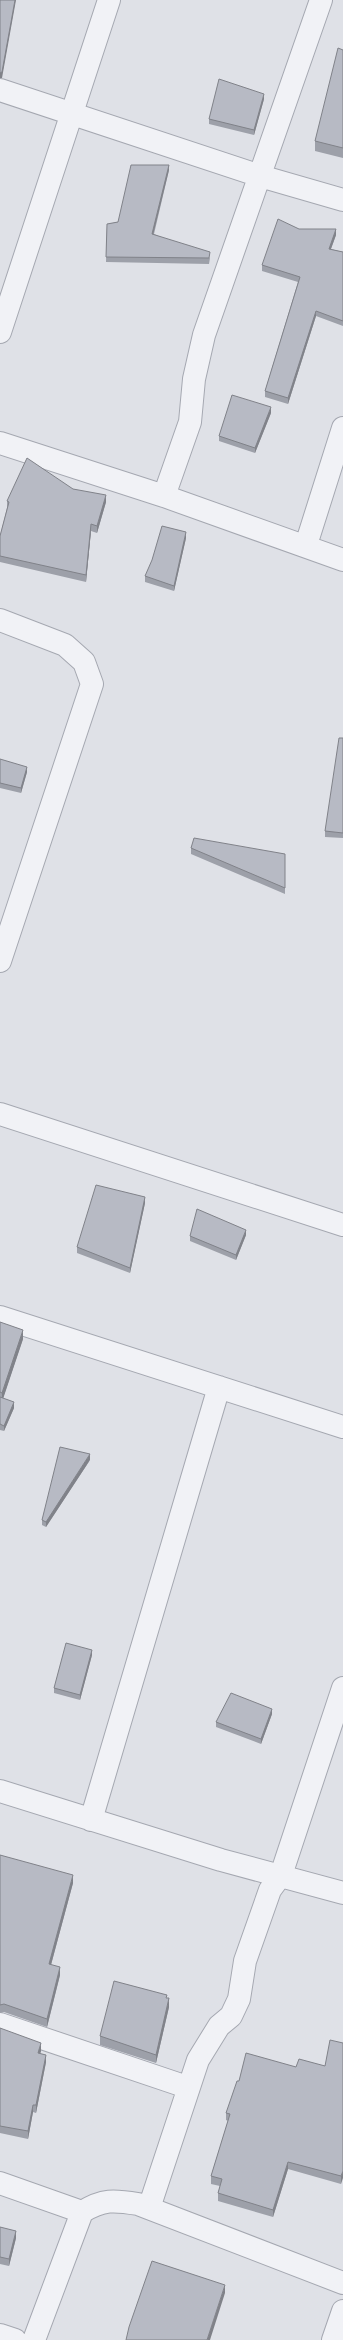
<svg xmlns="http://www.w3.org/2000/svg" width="343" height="2340" font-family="Quicksand,sans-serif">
<rect width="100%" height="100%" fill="#dfe1e7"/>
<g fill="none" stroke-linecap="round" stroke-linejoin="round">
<defs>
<path id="minor" d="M 0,90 L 260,176 L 343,200
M 0,332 L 109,0
M 0,443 L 164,496 L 343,560
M 164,496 L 190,422 L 194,379 L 204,335 L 321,0
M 306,545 L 343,428
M 0,620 L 65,645 L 84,662 L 92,684 L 0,961
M 0,1114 L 343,1225
M 0,1317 L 343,1427
M 0,1791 L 221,1860 L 343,1893
M 91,1820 L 219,1387
M 0,2024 L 187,2087
M 0,2183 L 82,2212
M 149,2208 L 198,2060 L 219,2026 L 231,2016 L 239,1999 L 245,1961 L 270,1890 L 281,1875 L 343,1688
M 0,2335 L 15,2340
M 34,2340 L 82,2212 C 103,2199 114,2200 138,2204 L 343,2283
M 333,2340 L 343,2311"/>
</defs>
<use href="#minor" stroke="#a5a8b1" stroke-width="24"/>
<use href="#minor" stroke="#f1f2f6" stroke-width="22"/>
</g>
<path fill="#9da0a9" d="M 343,50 L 343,158 L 315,151 L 315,141 Z
M 264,99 L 254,135 L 209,124 L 209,119 Z
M 169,170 L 154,234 L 210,258 L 209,264 L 106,262 L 107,224 L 118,222 Z
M 299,229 L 336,235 L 331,249 L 343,252 L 343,326 L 316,316 L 288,404 L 265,397 L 265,391 L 298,282 L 262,271 L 262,265 Z
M 271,413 L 255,453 L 219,441 L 219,436 Z
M 73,489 L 106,502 L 97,533 L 91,531 L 86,582 L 0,562 L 0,536 L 7,508 L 7,501 Z
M 186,538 L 174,591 L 145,582 L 145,576 Z
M 343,738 L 343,838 L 325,837 L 325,831 Z
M 0,759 L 27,772 L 21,793 L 0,788 Z
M 191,848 L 285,854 L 285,894 L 191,854 Z
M 145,1203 L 130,1273 L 77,1253 L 77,1247 Z
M 246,1235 L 236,1260 L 190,1241 L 190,1236 Z
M 0,1322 L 23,1339 L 3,1398 L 14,1408 L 4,1431 L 0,1430 Z
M 90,1460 L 46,1527 L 42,1525 L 42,1520 Z
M 92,1655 L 80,1700 L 54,1693 L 54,1688 Z
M 272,1714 L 261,1744 L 216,1727 L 216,1722 Z
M 0,1855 L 73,1883 L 51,1965 L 60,1975 L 47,2027 L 4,2012 L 0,2013 Z
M 167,1998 L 169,2007 L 156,2063 L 100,2045 L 100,2036 Z
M 0,2028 L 41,2051 L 40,2053 L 46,2062 L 36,2113 L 33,2112 L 28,2139 L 0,2133 Z
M 343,2043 L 341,2184 L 288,2169 L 273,2217 L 218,2201 L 218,2193 L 220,2186 L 211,2184 L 211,2176 L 228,2121 L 226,2120 L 226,2113 L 239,2081 L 296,2067 L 325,2066 Z
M 0,2227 L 16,2238 L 9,2266 L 0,2264 Z"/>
<path fill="#808289" d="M 15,0 L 16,0 L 2,78 L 0,78 L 0,73 Z
M 264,94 L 264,99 L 254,135 L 254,130 Z
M 169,165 L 169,170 L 152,239 L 152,234 Z
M 336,229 L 336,235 L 329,254 L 329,249 Z
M 316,311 L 316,316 L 288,404 L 288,398 Z
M 271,407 L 271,413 L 255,453 L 255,448 Z
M 106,495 L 106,502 L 97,533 L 97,526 Z
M 91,524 L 91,531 L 86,582 L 86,575 Z
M 186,532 L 186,538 L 174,591 L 174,586 Z
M 27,767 L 27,772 L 21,793 L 21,788 Z
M 145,1197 L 145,1203 L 130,1273 L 130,1268 Z
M 246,1230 L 246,1235 L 236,1260 L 236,1255 Z
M 23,1330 L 23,1339 L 2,1402 L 2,1393 Z
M 14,1402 L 14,1408 L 4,1431 L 4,1426 Z
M 90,1454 L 90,1460 L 46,1527 L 46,1522 Z
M 92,1650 L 92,1655 L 80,1700 L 80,1695 Z
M 272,1709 L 272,1714 L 261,1744 L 261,1739 Z
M 73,1875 L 73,1883 L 49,1972 L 49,1964 Z
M 60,1967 L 60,1975 L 47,2027 L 47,2019 Z
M 169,1998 L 169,2007 L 156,2063 L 156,2055 Z
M 41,2043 L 41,2051 L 38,2061 L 38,2053 Z
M 46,2055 L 46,2062 L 36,2113 L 36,2105 Z
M 33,2105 L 33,2112 L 28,2139 L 28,2131 Z
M 288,2162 L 288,2169 L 273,2217 L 273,2210 Z
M 343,2171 L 343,2178 L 341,2184 L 341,2176 Z
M 16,2231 L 16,2238 L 9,2266 L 9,2259 Z
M 225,2285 L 225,2293 L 210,2340 L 207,2340 Z"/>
<path fill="#b7bac4" stroke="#808289" d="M 0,0 L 15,0 L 2,72 L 0,73 Z
M 338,48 L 343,50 L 343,148 L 315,141 Z
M 219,79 L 264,94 L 254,130 L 209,119 Z
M 131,165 L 169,165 L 152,234 L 210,252 L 209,258 L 106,257 L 107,224 L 118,222 Z
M 278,219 L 299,229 L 336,229 L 329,249 L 343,252 L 343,321 L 316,311 L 288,398 L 265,391 L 300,277 L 262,265 Z
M 232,395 L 271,407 L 255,448 L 219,436 Z
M 27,458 L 73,489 L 106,495 L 97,526 L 91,524 L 86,575 L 0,556 L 0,536 L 9,502 L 7,501 Z
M 162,526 L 186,532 L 174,586 L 145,576 L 152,560 Z
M 339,738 L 343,738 L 343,833 L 325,831 Z
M 0,759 L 27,767 L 21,788 L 0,783 Z
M 194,838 L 285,854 L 285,888 L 191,848 Z
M 96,1185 L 145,1197 L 130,1268 L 77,1247 Z
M 197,1209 L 246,1230 L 236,1255 L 190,1236 Z
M 0,1322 L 23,1330 L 2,1393 L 0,1392 Z
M 0,1397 L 14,1402 L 4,1426 L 0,1424 Z
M 60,1447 L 90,1454 L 46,1522 L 42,1520 Z
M 66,1643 L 92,1650 L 80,1695 L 54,1688 Z
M 231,1693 L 272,1709 L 261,1739 L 216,1722 Z
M 0,1855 L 73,1875 L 49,1964 L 60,1967 L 47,2019 L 4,2004 L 0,2005 Z
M 114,1981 L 167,1995 L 166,1998 L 169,1998 L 156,2055 L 100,2036 Z
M 0,2028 L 41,2043 L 38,2053 L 46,2055 L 36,2105 L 33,2105 L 28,2131 L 0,2126 Z
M 330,2040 L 343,2043 L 343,2171 L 341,2176 L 288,2162 L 273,2210 L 218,2193 L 222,2179 L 211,2176 L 230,2114 L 226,2113 L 237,2081 L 239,2081 L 246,2053 L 296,2067 L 299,2059 L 325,2066 Z
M 0,2227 L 16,2231 L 9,2259 L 0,2257 Z
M 152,2261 L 225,2285 L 207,2340 L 126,2340 L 129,2327 Z"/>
</svg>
